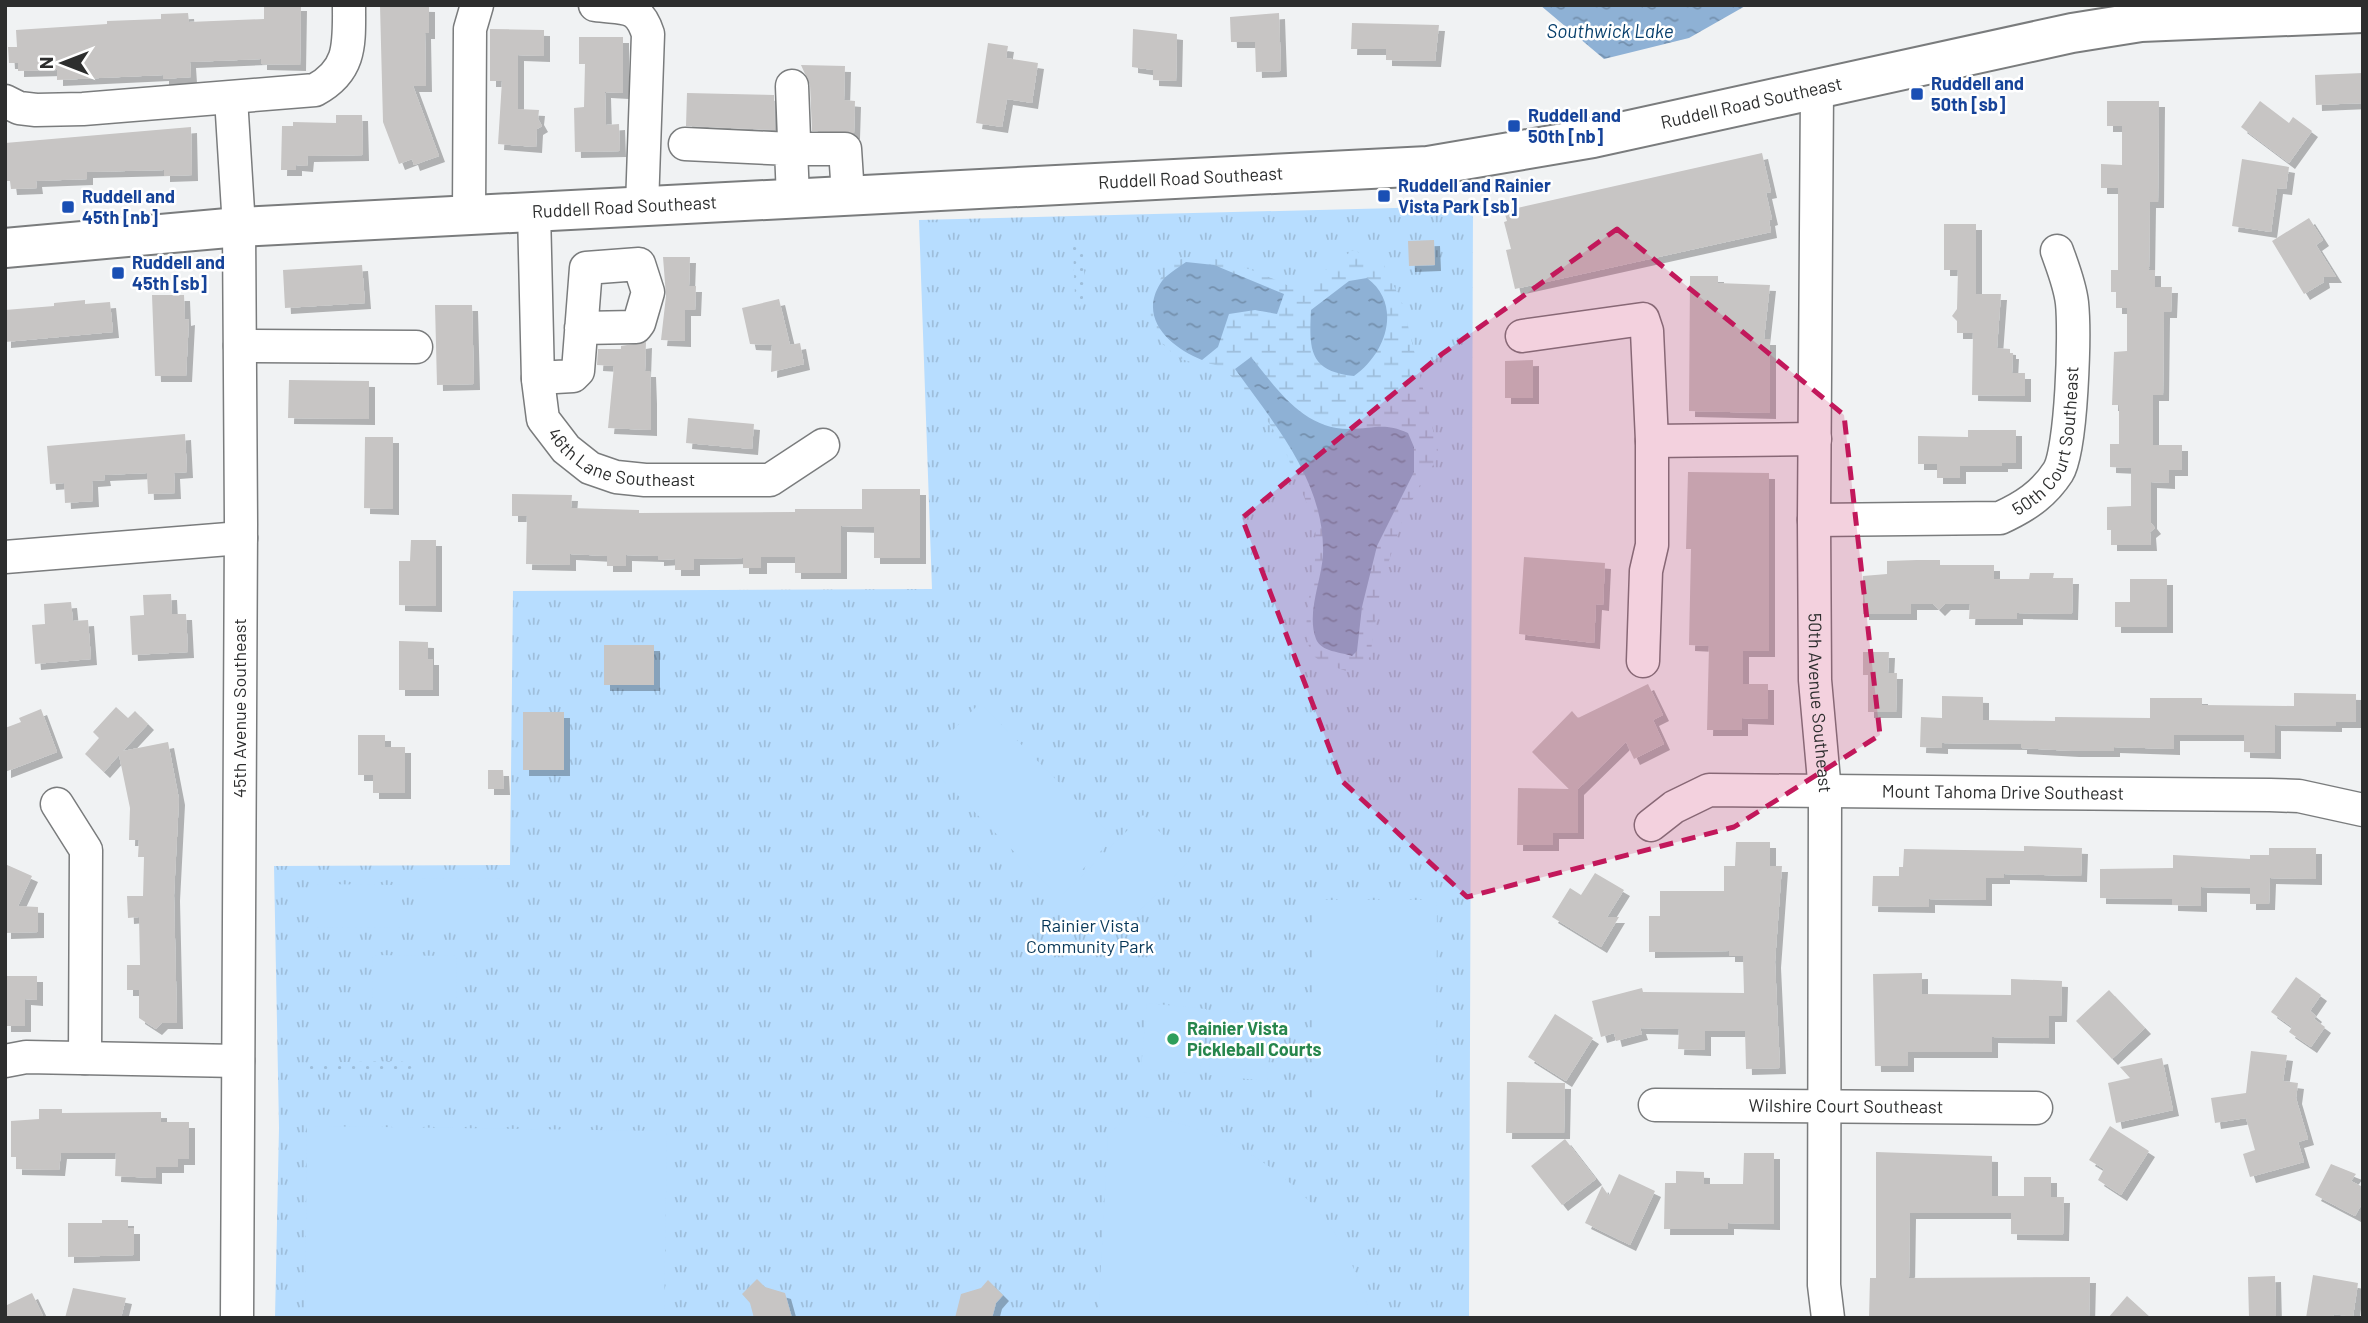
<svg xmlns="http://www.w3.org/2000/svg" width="2368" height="1323" font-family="Barlow,sans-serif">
<defs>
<pattern id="grass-tufts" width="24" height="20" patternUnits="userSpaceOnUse" patternTransform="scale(1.75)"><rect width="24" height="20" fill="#b7ddff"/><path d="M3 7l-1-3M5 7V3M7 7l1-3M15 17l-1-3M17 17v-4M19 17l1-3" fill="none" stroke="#9ebedb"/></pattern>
<pattern id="wetland-marsh" width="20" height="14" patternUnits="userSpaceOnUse" patternTransform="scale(1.75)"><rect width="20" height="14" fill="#b7ddff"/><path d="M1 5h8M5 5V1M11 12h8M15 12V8" fill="none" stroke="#9ebedb"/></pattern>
<pattern id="garden-dots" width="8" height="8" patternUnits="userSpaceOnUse" patternTransform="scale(1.75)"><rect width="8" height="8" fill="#b7ddff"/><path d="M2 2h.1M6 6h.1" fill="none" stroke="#9ebedb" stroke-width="1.8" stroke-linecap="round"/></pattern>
<pattern id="water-ripples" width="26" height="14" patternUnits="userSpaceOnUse" patternTransform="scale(1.75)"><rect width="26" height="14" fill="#8eb1d5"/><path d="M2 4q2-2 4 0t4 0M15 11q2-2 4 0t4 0" fill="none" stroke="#7490ad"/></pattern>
<filter id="shadow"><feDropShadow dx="6" dy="6" stdDeviation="0" flood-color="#0004"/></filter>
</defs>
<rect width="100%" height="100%" fill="#f0f2f3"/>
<path fill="url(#grass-tufts)" d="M 1473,206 L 1469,1318 L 275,1318 L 279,1128 L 274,866 L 510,865 L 513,591 L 932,589 L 919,220 Z"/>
<path fill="url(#wetland-marsh)" d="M 1353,250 L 1383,263 L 1403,305 L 1439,455 L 1405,512 L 1381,585 L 1370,657 L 1349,672 C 1338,668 1324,665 1315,657 C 1294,636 1319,567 1316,538 C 1315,516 1296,480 1288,458 C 1279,433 1244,385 1223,369 C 1212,360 1194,365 1182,359 C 1143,337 1142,297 1170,266 C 1194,239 1270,278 1298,290 Z"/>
<path fill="url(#garden-dots)" d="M 1083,246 L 1085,291 L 1080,308 L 1075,296 L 1073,247 Z
M 399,1061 L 413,1064 L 414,1068 L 399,1071 L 307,1070 L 307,1063 Z"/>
<path fill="#b7ddff" d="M 980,703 L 1114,838 L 1057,895 L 923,760 Z
M 1143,815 L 1189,861 L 1107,944 L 1060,897 Z
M 420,878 L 502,879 L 502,925 L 420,925 Z
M 315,884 L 402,885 L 402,928 L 315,927 Z
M 1313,900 L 1437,900 L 1436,1104 L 1313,1104 Z
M 373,955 L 457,956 L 456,1000 L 372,1000 Z
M 1147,1003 L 1206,1009 L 1200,1074 L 1141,1069 Z
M 1214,1010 L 1273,1015 L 1267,1081 L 1209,1075 Z
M 1135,1116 C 1211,1120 1295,1171 1336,1235 C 1352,1260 1363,1289 1371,1318 L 1098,1318 L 1108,1136 L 1124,1119 Z
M 307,1126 L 667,1131 L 664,1318 L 305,1318 Z"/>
<path fill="url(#water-ripples)" d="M 1540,5 L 1747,5 L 1689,38 L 1604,59 Z
M 1186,262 L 1214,265 L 1284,294 L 1277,314 L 1255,310 L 1229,314 L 1218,347 L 1202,360 C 1172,348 1138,320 1160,284 C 1165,275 1178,268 1186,262 Z
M 1367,278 C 1403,305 1386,354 1354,376 C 1309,371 1309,350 1311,310 L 1349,281 Z
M 1251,357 C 1277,389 1303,429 1349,429 C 1375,429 1383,422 1408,433 L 1414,447 L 1414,472 L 1377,546 L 1362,607 L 1357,651 L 1352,656 C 1341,652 1321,652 1316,639 C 1306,613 1322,580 1323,554 C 1325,482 1275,425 1235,369 Z"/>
<path fill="#c7c5c4" filter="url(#shadow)" d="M 264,5 L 301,5 L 300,65 L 261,64 L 261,59 L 190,62 L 191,77 L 163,79 L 163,75 L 57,80 L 57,70 L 18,71 L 18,63 L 9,63 L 8,47 L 17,47 L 16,30 L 107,24 L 107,21 L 161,19 L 161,14 L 188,13 L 189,22 L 264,19 Z
M 380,5 L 429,6 L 429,33 L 425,33 L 426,86 L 413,86 L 439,156 L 414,165 L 412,159 L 399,164 L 383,122 Z
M 1279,13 L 1281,71 L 1256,72 L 1255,42 L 1231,42 L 1230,17 Z
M 1352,23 L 1439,25 L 1435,61 L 1386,60 L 1386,49 L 1351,49 Z
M 490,29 L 544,30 L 544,56 L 518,55 L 518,109 L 539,110 L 538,119 L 542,126 L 537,129 L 536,147 L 498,144 L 502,81 L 490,81 Z
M 1133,29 L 1177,34 L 1176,81 L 1153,80 L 1153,70 L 1132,67 Z
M 579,37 L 623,37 L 623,93 L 605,92 L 606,125 L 619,124 L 620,151 L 575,152 L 574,108 L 584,107 L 585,64 L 579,64 Z
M 988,43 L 1008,46 L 1006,58 L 1038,63 L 1032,103 L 1007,99 L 1002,127 L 976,123 Z
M 801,65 L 845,66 L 844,100 L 855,101 L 854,133 L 812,131 L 810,85 Z
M 2363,73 L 2363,103 L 2316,105 L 2315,75 Z
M 687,93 L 774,95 L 775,130 L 686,126 Z
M 2107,101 L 2159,101 L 2158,202 L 2150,202 L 2149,270 L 2155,270 L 2155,287 L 2172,287 L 2171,312 L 2164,312 L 2163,395 L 2153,395 L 2153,445 L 2182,445 L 2182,470 L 2169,470 L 2169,483 L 2151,482 L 2151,523 L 2155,528 L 2150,532 L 2151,545 L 2111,545 L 2111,530 L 2107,530 L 2107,507 L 2131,506 L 2131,468 L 2110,467 L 2110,444 L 2119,444 L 2119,405 L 2112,405 L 2114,352 L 2127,351 L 2127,308 L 2116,308 L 2116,292 L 2111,292 L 2111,270 L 2118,270 L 2118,188 L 2101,188 L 2101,164 L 2122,165 L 2122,126 L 2107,126 Z
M 2260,101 L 2289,123 L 2293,117 L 2312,131 L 2289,163 L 2241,127 Z
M 336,115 L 362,115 L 363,155 L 308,156 L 307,166 L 296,165 L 296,170 L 281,170 L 282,126 L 293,126 L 293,122 L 336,123 Z
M 191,127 L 192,175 L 164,176 L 164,170 L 87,172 L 87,179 L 36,181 L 37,188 L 11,189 L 10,181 L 5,181 L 5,143 Z
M 1762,153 L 1771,192 L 1766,193 L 1772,219 L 1769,220 L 1771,232 L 1515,289 L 1506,250 L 1511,249 L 1504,222 L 1507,221 L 1504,211 Z
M 2242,159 L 2289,167 L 2286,189 L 2277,188 L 2271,232 L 2232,226 Z
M 2309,218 L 2323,240 L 2316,245 L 2336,277 L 2323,277 L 2324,282 L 2304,294 L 2272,241 Z
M 1944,224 L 1976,224 L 1976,294 L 2001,294 L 1997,348 L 2010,349 L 2010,353 L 2013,353 L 2012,373 L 2025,373 L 2025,396 L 1972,395 L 1973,333 L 1957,333 L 1957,321 L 1952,316 L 1957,309 L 1958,270 L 1944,270 Z
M 1434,240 L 1435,265 L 1409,266 L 1408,241 Z
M 663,257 L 690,257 L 689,286 L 696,286 L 695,310 L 685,310 L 685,341 L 661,340 L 666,296 Z
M 362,265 L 365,303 L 285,308 L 283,270 Z
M 1690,276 L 1718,276 L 1718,283 L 1770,285 L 1764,339 L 1770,339 L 1770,413 L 1689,411 Z
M 152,295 L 184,295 L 185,320 L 189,319 L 186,376 L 155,376 Z
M 779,299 L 790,345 L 800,343 L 804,364 L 771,372 L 772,345 L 750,344 L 742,308 Z
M 85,300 L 85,304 L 110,302 L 113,332 L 5,342 L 5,310 L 54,306 L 54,303 Z
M 435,305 L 472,305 L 474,384 L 437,385 Z
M 646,342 L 645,371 L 650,371 L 651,398 L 651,430 L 608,428 L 614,366 L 597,365 L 598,349 L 621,349 L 621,346 Z
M 1533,360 L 1533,398 L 1505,398 L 1505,361 Z
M 289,380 L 369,381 L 369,419 L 288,418 Z
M 688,418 L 754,424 L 752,449 L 686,443 Z
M 1968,430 L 2016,430 L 2016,463 L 2002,463 L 2002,466 L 1960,466 L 1960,478 L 1937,478 L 1937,464 L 1918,464 L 1918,436 L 1968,437 Z
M 185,434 L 187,472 L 174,473 L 175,493 L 148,494 L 147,473 L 104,475 L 105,480 L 92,481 L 93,501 L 65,503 L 64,483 L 50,484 L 47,446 Z
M 365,437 L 393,437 L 393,509 L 364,508 Z
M 1688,472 L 1769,473 L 1769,651 L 1743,651 L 1743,684 L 1768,684 L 1768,719 L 1742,718 L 1742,730 L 1707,730 L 1709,646 L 1689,645 L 1691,549 L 1686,549 Z
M 862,489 L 920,489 L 920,558 L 874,558 L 874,527 L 841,526 L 841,573 L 795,573 L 795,557 L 761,557 L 761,568 L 743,568 L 743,558 L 694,559 L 694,570 L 675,570 L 675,559 L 658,560 L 658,556 L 626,555 L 626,566 L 607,566 L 607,556 L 570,554 L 570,565 L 526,564 L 527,516 L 512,516 L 512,494 L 572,495 L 571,508 L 639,510 L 639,513 L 795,512 L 795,509 L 862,509 Z
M 411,540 L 436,540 L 436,606 L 399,605 L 399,561 L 410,561 Z
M 1524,557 L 1605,563 L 1603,605 L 1596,604 L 1594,643 L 1519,634 Z
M 1917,560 L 1940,560 L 1940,565 L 1994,565 L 1994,579 L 2029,579 L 2030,573 L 2054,573 L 2053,578 L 2073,578 L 2072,614 L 2017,613 L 2017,619 L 1969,619 L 1970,604 L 1945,604 L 1939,610 L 1933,604 L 1911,604 L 1911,614 L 1863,614 L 1863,576 L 1887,574 L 1887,561 Z
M 2130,579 L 2167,579 L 2167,627 L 2115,627 L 2115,602 L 2130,602 Z
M 171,594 L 172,614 L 186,614 L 188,652 L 132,655 L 130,616 L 144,615 L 143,595 Z
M 71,602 L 73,621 L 88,620 L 91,659 L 35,664 L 32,625 L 45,624 L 44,604 Z
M 399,641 L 428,642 L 428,659 L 433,659 L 433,690 L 399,690 Z
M 604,645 L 654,645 L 654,685 L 604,685 Z
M 1863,652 L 1889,652 L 1888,673 L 1897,673 L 1896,712 L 1868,712 L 1868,675 L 1863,675 Z
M 1648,684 L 1663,715 L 1653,720 L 1664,744 L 1634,759 L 1626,742 L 1578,789 L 1578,833 L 1553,833 L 1553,845 L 1517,845 L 1518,788 L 1569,789 L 1532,752 L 1572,711 L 1578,718 Z
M 2294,693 L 2356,694 L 2356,722 L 2336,722 L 2336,726 L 2275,725 L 2275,753 L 2244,752 L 2244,735 L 2174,735 L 2174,749 L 2114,747 L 2114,751 L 2073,751 L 2021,748 L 2021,744 L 1942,743 L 1942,748 L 1920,747 L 1921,717 L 1942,718 L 1942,696 L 1983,697 L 1983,720 L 2055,721 L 2055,717 L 2150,718 L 2150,698 L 2202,698 L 2202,705 L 2294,706 Z
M 116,707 L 128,718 L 135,711 L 148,724 L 123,751 L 168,742 L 179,799 L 174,895 L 177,1023 L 162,1023 L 156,1029 L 139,1018 L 139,990 L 127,990 L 127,965 L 140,965 L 139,917 L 128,918 L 127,896 L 143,896 L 144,857 L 138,857 L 139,840 L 129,840 L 130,808 L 119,755 L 104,772 L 85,754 L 99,738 L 93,732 Z
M 41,709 L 57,752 L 5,772 L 5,728 L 21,722 L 19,718 Z
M 523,712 L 564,712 L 564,770 L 523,770 Z
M 358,735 L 385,735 L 385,747 L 405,747 L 405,793 L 373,793 L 373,775 L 358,775 Z
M 488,770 L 503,770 L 504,789 L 488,789 Z
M 1736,842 L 1770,842 L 1770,866 L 1782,866 L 1775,962 L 1780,1068 L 1746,1069 L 1745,1031 L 1705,1031 L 1705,1050 L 1678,1049 L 1679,1029 L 1640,1028 L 1642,1034 L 1616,1041 L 1614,1033 L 1601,1037 L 1592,1001 L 1642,988 L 1643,992 L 1744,993 L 1743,956 L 1729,956 L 1729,951 L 1649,952 L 1649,916 L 1660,916 L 1660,891 L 1724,891 L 1724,866 L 1735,866 Z
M 2024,846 L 2082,848 L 2081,876 L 2004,874 L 2004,878 L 1986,878 L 1986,900 L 1929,899 L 1929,907 L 1872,906 L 1873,876 L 1899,876 L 1899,867 L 1903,867 L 1904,849 L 2024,851 Z
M 2269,848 L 2316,848 L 2316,879 L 2270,878 L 2269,904 L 2250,904 L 2250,888 L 2201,887 L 2201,906 L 2172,905 L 2172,899 L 2100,898 L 2100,869 L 2173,868 L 2173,855 L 2250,859 L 2250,855 L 2269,855 Z
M 5,864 L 32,876 L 18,906 L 38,907 L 38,932 L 5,933 Z
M 1595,873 L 1624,890 L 1607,917 L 1619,917 L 1601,947 L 1552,917 L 1570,888 L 1581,895 Z
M 1922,973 L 1922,994 L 2011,995 L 2011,979 L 2062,981 L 2061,1016 L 2049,1016 L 2049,1038 L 1992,1037 L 1992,1052 L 1908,1052 L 1908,1066 L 1875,1066 L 1873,974 Z
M 5,976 L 37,976 L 37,1000 L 25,999 L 25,1026 L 5,1026 Z
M 2296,977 L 2321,995 L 2310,1011 L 2316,1016 L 2314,1019 L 2325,1027 L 2311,1047 L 2289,1032 L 2292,1027 L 2271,1012 Z
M 2109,990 L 2145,1028 L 2112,1059 L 2076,1021 Z
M 1555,1014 L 1593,1038 L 1566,1081 L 1528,1057 Z
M 2251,1051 L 2287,1055 L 2283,1081 L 2298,1083 L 2296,1098 L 2308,1139 L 2298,1142 L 2304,1162 L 2250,1177 L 2243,1154 L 2255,1150 L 2246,1118 L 2215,1123 L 2211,1098 L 2246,1093 Z
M 2162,1058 L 2173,1110 L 2116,1123 L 2108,1083 L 2130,1078 L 2120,1067 Z
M 1507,1082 L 1565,1083 L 1564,1133 L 1506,1133 Z
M 39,1109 L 62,1109 L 62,1113 L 161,1112 L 161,1122 L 189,1122 L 189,1159 L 178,1159 L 178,1167 L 156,1167 L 156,1178 L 115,1176 L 116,1153 L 61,1153 L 59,1170 L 16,1169 L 16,1157 L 11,1157 L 11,1121 L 39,1119 Z
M 2110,1126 L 2149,1151 L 2121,1195 L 2098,1180 L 2104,1169 L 2089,1160 Z
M 1565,1139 L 1596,1179 L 1562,1205 L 1531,1166 Z
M 1876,1152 L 1992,1156 L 1992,1196 L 2024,1196 L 2024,1177 L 2051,1177 L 2051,1197 L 2064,1197 L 2063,1235 L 2011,1234 L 2011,1213 L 1910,1213 L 1909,1278 L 2090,1277 L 2089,1318 L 1869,1318 L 1870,1278 L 1876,1278 Z
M 1744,1153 L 1774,1153 L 1774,1224 L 1728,1223 L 1728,1229 L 1664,1229 L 1665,1183 L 1676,1183 L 1676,1171 L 1704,1172 L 1704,1184 L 1743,1184 Z
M 2331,1164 L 2356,1174 L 2351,1181 L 2363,1187 L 2363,1202 L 2355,1216 L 2315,1195 Z
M 1619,1174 L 1655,1191 L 1630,1245 L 1585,1223 L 1602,1186 L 1609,1196 Z
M 102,1220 L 128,1220 L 128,1228 L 134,1228 L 134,1255 L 68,1257 L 68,1223 L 102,1223 Z
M 2313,1275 L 2358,1283 L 2353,1317 L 2334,1314 L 2333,1318 L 2306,1318 Z
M 2275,1276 L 2276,1318 L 2249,1318 L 2248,1277 Z
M 757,1279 L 765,1287 L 785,1293 L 792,1318 L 754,1318 L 750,1303 L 742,1294 Z
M 988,1280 L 1003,1295 L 996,1303 L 992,1318 L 955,1318 L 961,1294 L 981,1288 Z
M 73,1288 L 126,1298 L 121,1318 L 65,1318 Z
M 32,1293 L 44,1318 L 5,1318 L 5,1306 Z
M 2127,1296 L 2151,1318 L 2108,1318 Z"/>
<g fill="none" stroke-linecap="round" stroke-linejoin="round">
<defs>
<g id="minor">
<path d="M 595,5 C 624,9 638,3 648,34 L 642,206"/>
<path d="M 792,86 L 794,139 L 791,149 L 845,149 L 848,195"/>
<path id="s1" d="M 1817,89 L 1814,520 L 1815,680 L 1825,792 L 1824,1285 L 1828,1318"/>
<path d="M 231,98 L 239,227 L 241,524 L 237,1318"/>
<path d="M 5,101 L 19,108 L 36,110 L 83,109 L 315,90 C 352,70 349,43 349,5"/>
<path d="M 685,144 L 791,149 L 793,198"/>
<path id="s2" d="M 534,211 L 538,380 L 543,419 L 566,449 L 590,468 L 616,477 L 645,480 L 770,480 L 823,445"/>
<path d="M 469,214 L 470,29 L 477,5"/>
<path d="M 1522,336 L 1643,319 L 1647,331 L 1652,441 L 1652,545 L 1646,571 L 1643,661"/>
<path d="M 240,346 L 416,347"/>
<path d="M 538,378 L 573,376 L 578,371 L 586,268 L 639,264 L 648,292 L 639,323 L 636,327 L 581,328"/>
<path d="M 1652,441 L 1815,439"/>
<path id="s3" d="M 1814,520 L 2000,518 C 2024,507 2043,495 2058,472 C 2072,450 2075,332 2072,303 C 2070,285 2063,268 2057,251"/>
<path d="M 5,557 L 241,538"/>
<path d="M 57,804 L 86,850 L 85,1058"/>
<path id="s4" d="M 1651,825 L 1674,807 L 1709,790 L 2270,795 L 2299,796 L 2363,810"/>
<path d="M 5,1061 L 26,1057 L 238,1061"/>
<path id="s5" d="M 1655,1105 L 2036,1108"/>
</g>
<g id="major">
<path id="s6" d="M 5,248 L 239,227 L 1428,166 L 1593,138 L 2072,33 L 2141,22 L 2363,13"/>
</g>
</defs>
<use href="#minor" stroke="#7a7c7d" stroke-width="35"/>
<use href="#major" stroke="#7a7c7d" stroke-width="42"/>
<use href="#minor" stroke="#fff" stroke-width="32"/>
<use href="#major" stroke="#fff" stroke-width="38"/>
</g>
<path fill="#c2185b" fill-opacity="0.2" stroke="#c2185b" stroke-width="5" stroke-dasharray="14 9" stroke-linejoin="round" d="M 1617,229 L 1844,415 L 1880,735 L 1734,827 L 1467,897 L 1342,781 L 1242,518 L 1442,354 Z"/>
<g fill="#1a4fb4" stroke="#fff" stroke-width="2.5">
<rect x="1910" y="87" width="14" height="14" rx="3.5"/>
<rect x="1507" y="119" width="14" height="14" rx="3.5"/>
<rect x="1377" y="189" width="14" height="14" rx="3.5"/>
<rect x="61" y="200" width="14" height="14" rx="3.5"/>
<rect x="111" y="266" width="14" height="14" rx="3.5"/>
</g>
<circle fill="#2e9e5b" stroke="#fff" stroke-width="2.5" cx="1173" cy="1039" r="7"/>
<g text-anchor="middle" stroke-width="5" stroke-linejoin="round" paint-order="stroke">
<g font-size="18" font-weight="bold" fill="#164399" stroke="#fff" text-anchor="start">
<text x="1931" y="90">Ruddell and<tspan x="1931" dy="21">50th [sb]</tspan></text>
<text x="1528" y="122">Ruddell and<tspan x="1528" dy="21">50th [nb]</tspan></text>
<text x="1398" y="192">Ruddell and Rainier<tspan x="1398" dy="21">Vista Park [sb]</tspan></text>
<text x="82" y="203">Ruddell and<tspan x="82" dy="21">45th [nb]</tspan></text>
<text x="132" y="269">Ruddell and<tspan x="132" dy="21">45th [sb]</tspan></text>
</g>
<g font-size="18" fill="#2d2e2e" stroke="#fff">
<text dy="6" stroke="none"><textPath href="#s6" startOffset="1755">Ruddell Road Southeast</textPath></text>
<text dy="6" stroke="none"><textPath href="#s6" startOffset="1188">Ruddell Road Southeast</textPath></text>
<text dy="6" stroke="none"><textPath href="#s6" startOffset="621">Ruddell Road Southeast</textPath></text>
<text dy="6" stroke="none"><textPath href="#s3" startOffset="285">50th Court Southeast</textPath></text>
<text dy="6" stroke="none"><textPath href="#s2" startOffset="303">46th Lane Southeast</textPath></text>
<text dy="6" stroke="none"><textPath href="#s1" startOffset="614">50th Avenue Southeast</textPath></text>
<text transform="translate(240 708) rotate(-90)" y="6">45th Avenue Southeast</text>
<text dy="6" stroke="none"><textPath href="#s4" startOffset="362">Mount Tahoma Drive Southeast</textPath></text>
<text dy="6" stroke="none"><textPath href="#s5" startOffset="191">Wilshire Court Southeast</textPath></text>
</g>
<g font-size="18" fill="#063657" stroke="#fff">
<text x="1090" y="932">Rainier Vista<tspan x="1090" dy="21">Community Park</tspan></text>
</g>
<g font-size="18" font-weight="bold" fill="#27864d" stroke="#fff" text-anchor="start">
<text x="1187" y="1035">Rainier Vista<tspan x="1187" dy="21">Pickleball Courts</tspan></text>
</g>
<g font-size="19" font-style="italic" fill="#063e6b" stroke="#fff">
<text x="1610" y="38">Southwick Lake</text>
</g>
</g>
<rect width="2368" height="1323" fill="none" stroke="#2d2e2e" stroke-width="14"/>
<g transform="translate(63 63) rotate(270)" stroke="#ffffff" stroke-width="5" paint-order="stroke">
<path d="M0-5L12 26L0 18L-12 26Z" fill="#2d2e2e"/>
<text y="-10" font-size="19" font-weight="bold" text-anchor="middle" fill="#2d2e2e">N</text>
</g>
</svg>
